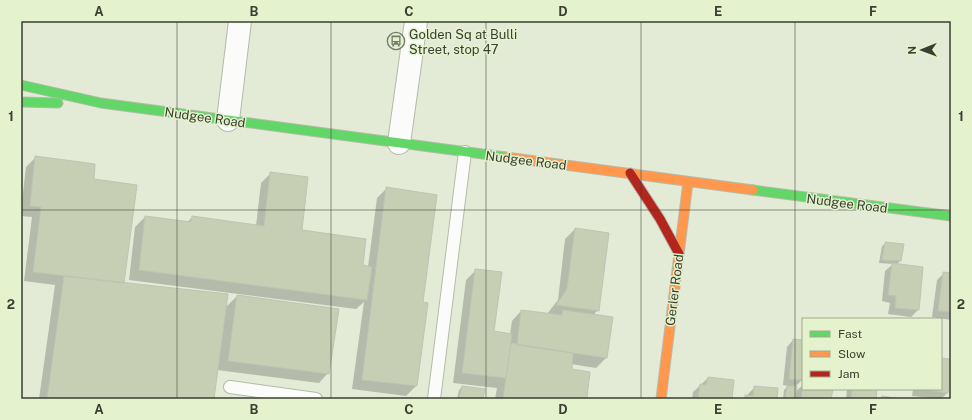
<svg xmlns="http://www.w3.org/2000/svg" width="972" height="420" font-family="'Public Sans',sans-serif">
<rect width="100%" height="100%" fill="#e3ead6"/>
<path fill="#0003" d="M 36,157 L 93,180 L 123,283 L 225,308 L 237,296 L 328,373 L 319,383 L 217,370 L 213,399 L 39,399 L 55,285 L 24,281 L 32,217 L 21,216 L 21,209 L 26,167 Z
M 271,173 L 301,231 L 362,266 L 368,267 L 377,198 L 387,188 L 422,303 L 416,386 L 406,396 L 352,389 L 364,302 L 356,309 L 129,280 L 135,227 L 145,217 L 187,222 L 193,217 L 256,226 L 261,183 Z
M 575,229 L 598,310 L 593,315 L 606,358 L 596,368 L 571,364 L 571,370 L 586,399 L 495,399 L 497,388 L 453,383 L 466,280 L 476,270 L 493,331 L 510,334 L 512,321 L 521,311 L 547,314 L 558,300 L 565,239 Z
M 886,243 L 900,261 L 896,265 L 918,310 L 911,317 L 888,314 L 890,303 L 882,301 L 885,271 L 893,264 L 879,263 L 882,246 Z
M 944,273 L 951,274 L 951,320 L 932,317 L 937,280 Z
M 793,340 L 803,341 L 802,380 L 796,386 L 795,392 L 803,385 L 803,389 L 832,389 L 830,399 L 783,399 L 784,390 L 788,386 L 783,385 L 787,347 Z
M 941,359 L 951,360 L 947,393 L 941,399 L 912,396 L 913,389 L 941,389 Z
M 708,378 L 731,399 L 692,399 L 693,392 Z
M 462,387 L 482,399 L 457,399 L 459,390 Z
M 755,387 L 776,399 L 743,399 L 747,397 L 748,394 Z
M 847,389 L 876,389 L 875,399 L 846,399 Z"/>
<path fill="#c6cfb3" stroke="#bec4b4" d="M 35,156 L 95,164 L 94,179 L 137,185 L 124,283 L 33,272 L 41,207 L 30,206 Z
M 270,172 L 308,177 L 302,230 L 366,239 L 363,265 L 372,267 L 367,300 L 139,270 L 145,216 L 191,222 L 192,216 L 264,226 Z
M 386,187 L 437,195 L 423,302 L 428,303 L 417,386 L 362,380 Z
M 575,228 L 609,233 L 599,311 L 556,305 L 567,289 Z
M 885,242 L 904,244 L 901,261 L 882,260 Z
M 892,263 L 923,267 L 919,310 L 895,308 L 896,296 L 888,295 Z
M 475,269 L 502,272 L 494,331 L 512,334 L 506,378 L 462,373 Z
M 943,272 L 951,273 L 951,312 L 938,311 Z
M 64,276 L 228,294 L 214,399 L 47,399 Z
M 237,295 L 339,309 L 329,374 L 228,361 Z
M 521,310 L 562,315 L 563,310 L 613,317 L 607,358 L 517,345 Z
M 793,339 L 803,340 L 803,380 L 789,379 Z
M 511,343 L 573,353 L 572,369 L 590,372 L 587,398 L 591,399 L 503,399 Z
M 941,358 L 951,359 L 951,378 L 948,393 L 919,389 L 941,389 Z
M 708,377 L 734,380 L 732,399 L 698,399 L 700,384 L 706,385 Z
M 803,384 L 803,389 L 833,389 L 831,399 L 801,399 Z
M 462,386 L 485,389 L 483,399 L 459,399 Z
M 754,386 L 778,388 L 777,399 L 745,399 L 745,395 L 753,396 Z
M 787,386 L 797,386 L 795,399 L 785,399 Z
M 852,389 L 877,389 L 876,399 L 851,399 Z
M 882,396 L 901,399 L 881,399 Z"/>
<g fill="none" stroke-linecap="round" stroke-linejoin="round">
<defs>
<path id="lane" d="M 230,387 L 316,399
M 434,399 L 465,152"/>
<path id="street" d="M 228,120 L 240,21
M 399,143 L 416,21"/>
<path id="fast" d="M 21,85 L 101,103 L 505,157
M 21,102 L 58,103
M 753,190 L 951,216"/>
<path id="slow" d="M 505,157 L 753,190
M 661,399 L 688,182"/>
<path id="jam" d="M 630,173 L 660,219 L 679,254"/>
</defs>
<use href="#lane" stroke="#b5bbab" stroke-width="14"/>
<use href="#street" stroke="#b5bbab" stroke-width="24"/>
<use href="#fast" stroke="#b5bbab" stroke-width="11"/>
<use href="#slow" stroke="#b5bbab" stroke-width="11"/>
<use href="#jam" stroke="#b5bbab" stroke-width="11"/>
<use href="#lane" stroke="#fbfcf9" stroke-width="12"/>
<use href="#street" stroke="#fbfcf9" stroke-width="22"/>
<use href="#fast" stroke="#63d668" stroke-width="9"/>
<use href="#slow" stroke="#ff974d" stroke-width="9"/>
<use href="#jam" stroke="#b3261e" stroke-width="9"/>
</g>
<path fill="none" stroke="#3a3f31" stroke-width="1" stroke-opacity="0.55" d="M 177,21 L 177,399M 331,21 L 331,399M 486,21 L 486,399M 641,21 L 641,399M 795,21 L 795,399M 21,210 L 951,210"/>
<defs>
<symbol id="bus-ring" viewBox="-11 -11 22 22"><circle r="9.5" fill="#e5f2ce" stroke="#757b6b" stroke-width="1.5"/><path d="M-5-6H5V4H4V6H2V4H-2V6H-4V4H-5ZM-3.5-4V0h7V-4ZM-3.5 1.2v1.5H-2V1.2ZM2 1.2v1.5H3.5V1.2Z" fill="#757b6b"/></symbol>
</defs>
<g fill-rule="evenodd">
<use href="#bus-ring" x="386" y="31" width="20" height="20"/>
</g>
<g text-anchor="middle" stroke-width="3" stroke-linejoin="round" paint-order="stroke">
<g font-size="13" fill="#3a3f31" stroke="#e5f2ce" text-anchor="start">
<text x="409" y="39">Golden Sq at Bulli<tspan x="409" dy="15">Street, stop 47</tspan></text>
</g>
<g font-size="13" fill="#3a3f31" stroke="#e5f2ce">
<text transform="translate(205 117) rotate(8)" y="5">Nudgee Road</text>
<text transform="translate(526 160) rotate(7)" y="5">Nudgee Road</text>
<text transform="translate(847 203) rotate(7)" y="5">Nudgee Road</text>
<text transform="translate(674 290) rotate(-83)" y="5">Gerler Road</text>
</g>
</g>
<rect width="972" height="420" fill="none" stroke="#e5f2ce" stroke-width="44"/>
<rect x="802" y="318" width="140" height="72" fill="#e5f2ce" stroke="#a1aa8f"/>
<rect x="810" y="331" width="20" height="6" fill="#63d668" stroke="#a1aa8f"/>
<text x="838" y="338" font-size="12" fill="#3a3f31">Fast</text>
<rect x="810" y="351" width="20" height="6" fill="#ff974d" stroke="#a1aa8f"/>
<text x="838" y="358" font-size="12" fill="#3a3f31">Slow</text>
<rect x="810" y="371" width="20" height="6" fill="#b3261e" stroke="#a1aa8f"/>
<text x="838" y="378" font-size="12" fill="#3a3f31">Jam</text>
<g transform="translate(922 50) rotate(269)" stroke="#e5f2ce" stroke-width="3" paint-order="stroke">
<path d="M0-3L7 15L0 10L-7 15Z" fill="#3a3f31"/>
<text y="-6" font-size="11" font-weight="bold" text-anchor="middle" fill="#3a3f31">N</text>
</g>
<rect x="22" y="22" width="928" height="376" fill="none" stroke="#3a3f31" stroke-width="1.5"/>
<g font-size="13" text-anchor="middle" font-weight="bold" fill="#3a3f31">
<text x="99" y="16">A</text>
<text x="254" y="16">B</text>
<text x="409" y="16">C</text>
<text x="563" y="16">D</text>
<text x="718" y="16">E</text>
<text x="873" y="16">F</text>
<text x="11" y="121">1</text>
<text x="961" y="121">1</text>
<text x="11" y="309">2</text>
<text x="961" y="309">2</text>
<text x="99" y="414">A</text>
<text x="254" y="414">B</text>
<text x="409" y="414">C</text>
<text x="563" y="414">D</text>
<text x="718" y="414">E</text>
<text x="873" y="414">F</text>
</g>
</svg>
